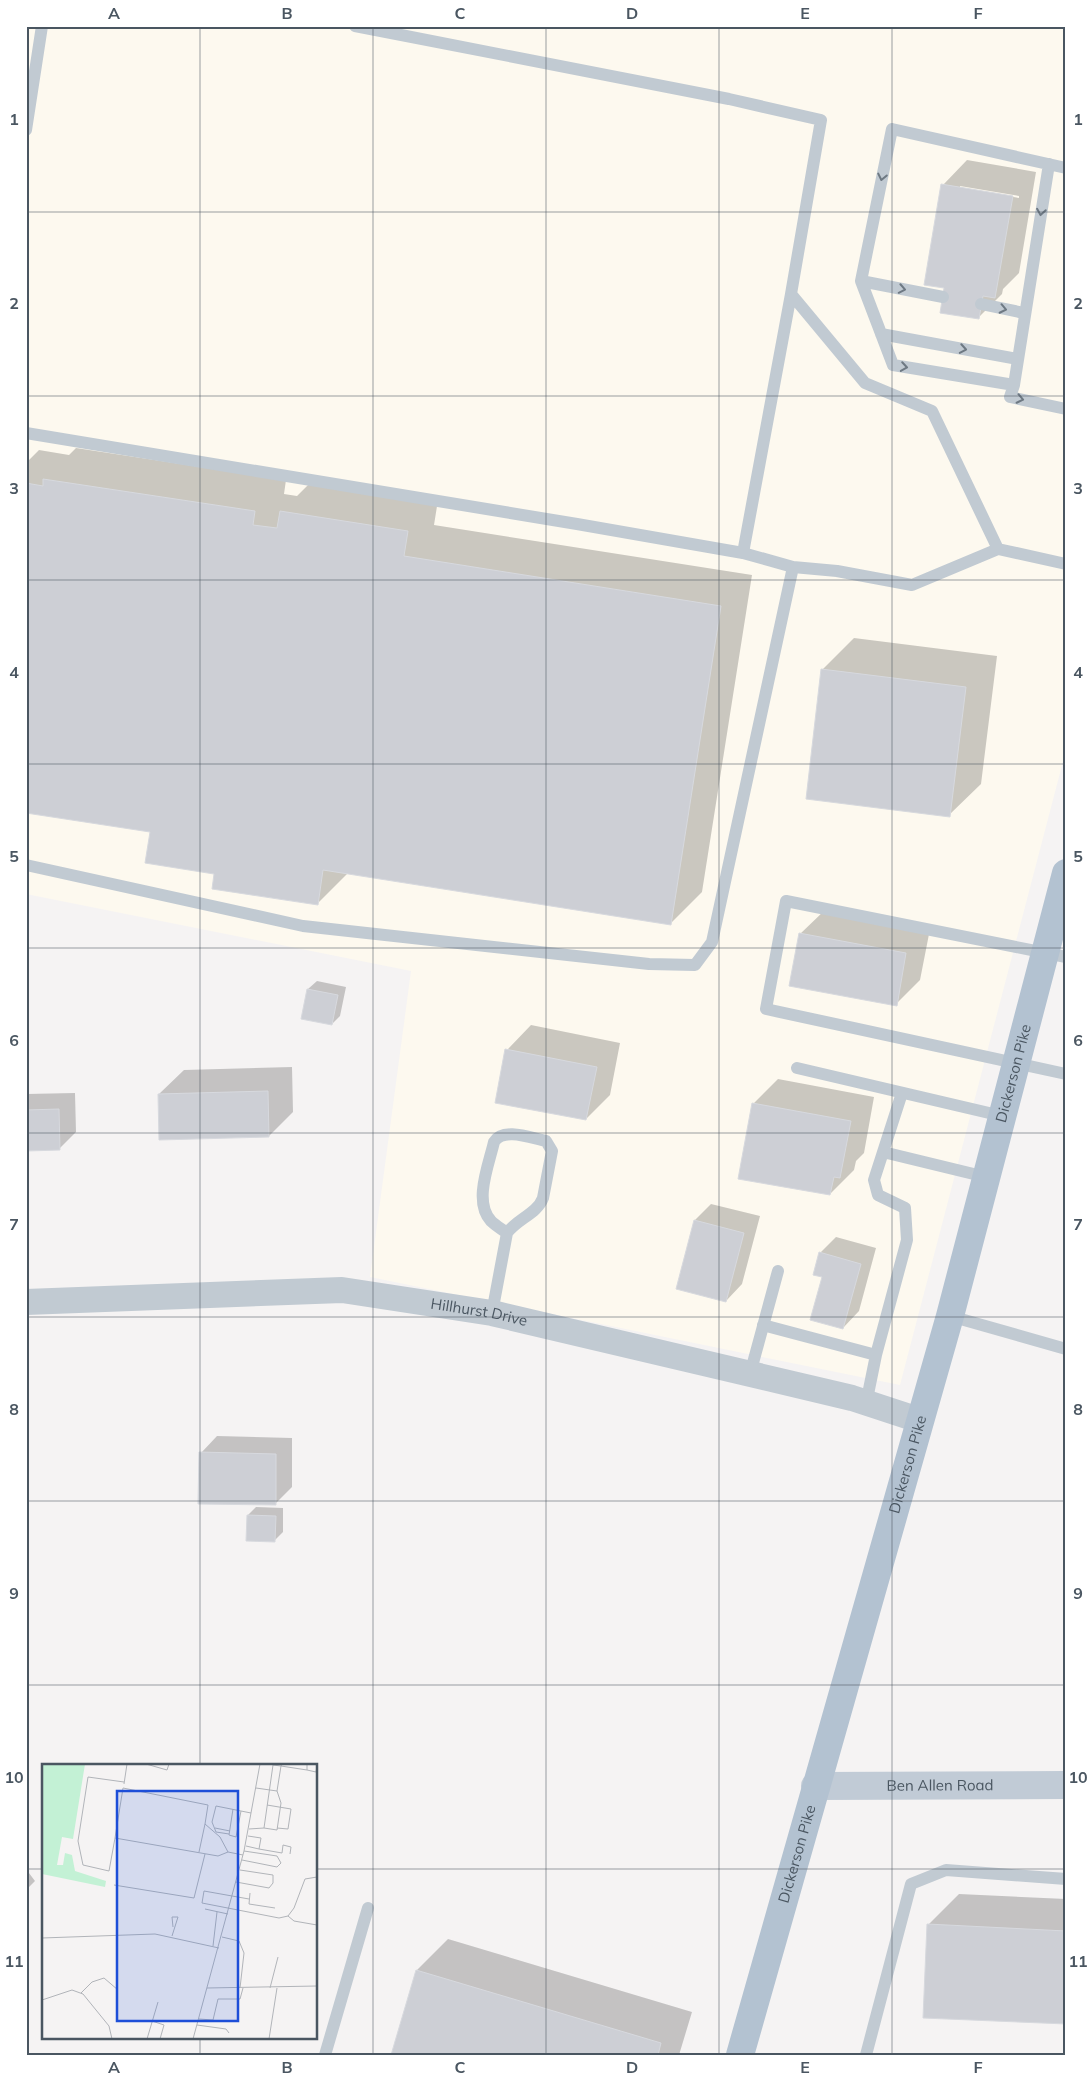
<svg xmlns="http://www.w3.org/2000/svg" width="1092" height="2081" font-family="Mulish,sans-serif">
<rect width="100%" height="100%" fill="#f5f3f3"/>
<path fill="#fdf9ef" d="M 26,26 L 1066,26 L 1066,750 L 900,1385 L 370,1277 L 411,971 L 26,894 Z"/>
<path fill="#0003" fill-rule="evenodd" d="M 967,160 L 1036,172 L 1019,273 L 1003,289 L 1002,294 L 978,318 L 943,185 ZM 960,186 L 1019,196 L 1019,198 L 960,188 Z
M 76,448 L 286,480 L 284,494 L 297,496 L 312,481 L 438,500 L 434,525 L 752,575 L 702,892 L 671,923 L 348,873 L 317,904 L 216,873 L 151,831 L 26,812 L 26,463 L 39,450 L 69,455 Z
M 854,638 L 997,656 L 981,784 L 949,815 L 822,670 Z
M 825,910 L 930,929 L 920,980 L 896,1004 L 800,934 Z
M 317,981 L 346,987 L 340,1016 L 332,1024 L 302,1018 L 308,989 Z
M 531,1025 L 620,1043 L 610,1095 L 586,1119 L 507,1050 Z
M 292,1067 L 293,1112 L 269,1136 L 159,1094 L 184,1070 Z
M 778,1079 L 874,1097 L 864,1153 L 856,1161 L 854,1170 L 830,1194 L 753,1104 Z
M 75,1093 L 76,1132 L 59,1149 L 26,1149 L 26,1094 Z
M 711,1204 L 760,1216 L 742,1284 L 726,1301 L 695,1220 Z
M 836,1237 L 876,1248 L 859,1311 L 843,1328 L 823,1277 L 820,1253 Z
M 217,1436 L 292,1438 L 292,1487 L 275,1504 L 201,1453 Z
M 256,1507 L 283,1508 L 283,1532 L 275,1540 L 248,1515 Z
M 26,1869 L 35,1881 L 26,1890 Z
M 959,1894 L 1066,1899 L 1066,2023 L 928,1925 Z
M 448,1939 L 692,2012 L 679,2055 L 394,2055 L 417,1970 Z"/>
<path fill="#cdcfd5" stroke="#d7d9de" d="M 941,184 L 1013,196 L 995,298 L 983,296 L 979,319 L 940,313 L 944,288 L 924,285 Z
M 43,479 L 255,511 L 253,525 L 277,528 L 280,511 L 408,531 L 404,556 L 721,606 L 671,925 L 323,870 L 318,905 L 212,889 L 214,874 L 145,863 L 150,832 L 26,813 L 26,483 L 43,486 Z
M 821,669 L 966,687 L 950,817 L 806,799 Z
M 799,933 L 906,953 L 897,1006 L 789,986 Z
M 307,989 L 338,995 L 332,1025 L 301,1019 Z
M 505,1049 L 597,1067 L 586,1120 L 495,1103 Z
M 268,1091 L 269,1137 L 159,1140 L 158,1094 Z
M 752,1103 L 851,1121 L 840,1178 L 834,1177 L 830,1195 L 738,1179 Z
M 59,1109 L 60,1150 L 26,1151 L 26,1110 Z
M 694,1220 L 744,1233 L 726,1302 L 676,1289 Z
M 819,1252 L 861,1264 L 843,1329 L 810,1320 L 822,1277 L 813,1275 Z
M 199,1452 L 276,1454 L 276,1505 L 198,1504 Z
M 247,1515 L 276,1516 L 275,1542 L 246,1541 Z
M 927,1924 L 1066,1931 L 1066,2024 L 923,2018 Z
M 416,1970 L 661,2043 L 658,2055 L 391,2055 Z"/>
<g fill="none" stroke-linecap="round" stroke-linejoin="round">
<path stroke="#c1cad2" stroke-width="12" d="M 26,130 L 42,26
M 1049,164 L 1014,385 L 1010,397 L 1066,409
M 861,281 L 943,297
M 981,304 L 1024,313
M 881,334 L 1018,359
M 1014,385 L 893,365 L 861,281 L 892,129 L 1066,168
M 26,433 L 577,524 L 743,553 L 793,567 L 837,571 L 912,585 L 998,549 L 932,411 L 865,383 L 791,294 L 821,120 L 729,99 L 355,26
M 998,549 L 1066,564
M 743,553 L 791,294
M 26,865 L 303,926 L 649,964 L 695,965 L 712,942 L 793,567
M 1066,957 L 786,901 L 766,1009 L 1066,1074
M 797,1068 L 1002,1116
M 883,1152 L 986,1177
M 492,1313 L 507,1233 C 517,1219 537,1214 543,1198 L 552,1151 L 546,1141 C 531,1138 503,1127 494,1142 C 489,1164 473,1202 491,1221 C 496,1226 502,1229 507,1233
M 950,1316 L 1066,1349
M 763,1325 L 876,1355
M 750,1374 L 778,1271
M 866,1404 L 876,1355 L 907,1240 L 905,1208 L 878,1195 L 874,1180 L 902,1093
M 325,2055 L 368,1908
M 866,2055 L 911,1884 L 946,1870 L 1066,1879"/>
<path stroke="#c1cad2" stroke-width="26" id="s1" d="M 26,1302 L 342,1290 L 492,1313 L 852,1398 L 919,1420"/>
<path stroke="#c1cbd6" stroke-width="28" id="s2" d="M 815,1786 L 1066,1785"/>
<path stroke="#b3c2d1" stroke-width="28" id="s3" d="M 740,2055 L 950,1316 L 1066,873"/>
</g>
<defs><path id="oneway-chevron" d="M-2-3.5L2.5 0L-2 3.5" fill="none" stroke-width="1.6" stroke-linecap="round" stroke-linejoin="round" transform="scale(1.25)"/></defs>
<g stroke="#6e7983">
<use href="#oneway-chevron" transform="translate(882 177) rotate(102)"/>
<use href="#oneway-chevron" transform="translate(1041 212) rotate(99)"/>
<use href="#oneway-chevron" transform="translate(902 289) rotate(11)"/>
<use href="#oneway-chevron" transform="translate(1003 309) rotate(12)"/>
<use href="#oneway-chevron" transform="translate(963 349) rotate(10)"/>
<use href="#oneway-chevron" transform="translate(904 367) rotate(9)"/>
<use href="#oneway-chevron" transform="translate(1020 399) rotate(12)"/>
</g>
<path fill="none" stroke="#4a5661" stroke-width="1" stroke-opacity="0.55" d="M 200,26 L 200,1765M 373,26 L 373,2055M 546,26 L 546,2055M 719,26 L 719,2055M 892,26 L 892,2055M 26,212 L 1066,212M 26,396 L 1066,396M 26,580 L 1066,580M 26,764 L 1066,764M 26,948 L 1066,948M 26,1133 L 1066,1133M 26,1317 L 1066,1317M 26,1501 L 1066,1501M 26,1685 L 1066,1685M 26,1869 L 44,1869M 316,1869 L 1066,1869M 200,2037 L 200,2055"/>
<g text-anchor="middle" stroke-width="4" stroke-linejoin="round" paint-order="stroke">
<g font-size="15" fill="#4a5661" stroke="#fff">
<text dy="5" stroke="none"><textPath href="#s3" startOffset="1019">Dickerson Pike</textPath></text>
<text dy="5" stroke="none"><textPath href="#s1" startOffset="455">Hillhurst Drive</textPath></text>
<text dy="5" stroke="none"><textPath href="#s3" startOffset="614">Dickerson Pike</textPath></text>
<text dy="5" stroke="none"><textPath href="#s2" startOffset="125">Ben Allen Road</textPath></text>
<text dy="5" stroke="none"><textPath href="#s3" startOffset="209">Dickerson Pike</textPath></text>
</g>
</g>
<g transform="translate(42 1764)">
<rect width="275" height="275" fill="#f5f3f3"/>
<path d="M 0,0 L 43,0 L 31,75 L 20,73 L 15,101 L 21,101 L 23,89 L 30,91 L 33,107 L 64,117 L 63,123 L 0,110 Z" fill="#c3f1d5"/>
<path fill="none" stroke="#b1b4b9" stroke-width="1" d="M 104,0 L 125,6 L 127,0M 240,0 L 239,2 L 235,27 L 239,39 L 235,66 L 222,64 L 231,1 L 239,2 L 265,6 L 265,0M 265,6 L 274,8 L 275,2M 82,20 L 85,0M 81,24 L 166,41 L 163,60 L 178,73 L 186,88 L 176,92 L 73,74 ZM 214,24 L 235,27M 225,41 L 249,45 L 246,65 L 235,64M 191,45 L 187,71 L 194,73 L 199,47M 173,64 L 188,67M 207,65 L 222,64M 187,70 L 174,68 L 170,58 L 174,42 L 209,49M 73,74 L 67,107 L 41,101 L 36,77 L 46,13 L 82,18M 204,82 L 217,85 L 219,74 L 206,72M 217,85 L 240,89 L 241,81 L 249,83 L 248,90M 157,88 L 163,60M 186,88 L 201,91M 200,96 L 235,103 L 239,99 L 235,92 L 202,87M 194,118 L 227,124 L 231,119 L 231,111 L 198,106M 72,121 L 152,134 L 163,90M 208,129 L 207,140 L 233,144M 207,135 L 162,127 L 160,139 L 237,154 L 246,152 L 252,144 L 263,115 L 275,113M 163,145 L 186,150M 246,152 L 252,157 L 275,161M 130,172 L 136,153 L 130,153 L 131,163M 180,173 L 197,177 L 202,189 L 198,224M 0,174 L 113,170 L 177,184M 171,182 L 175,148M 165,224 L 275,222M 228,224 L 236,193M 39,229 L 50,218 L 62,214 L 76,226M 0,236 L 30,226 L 41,230 L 67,262 L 70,275M 157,255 L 171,256 L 176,235 L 198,235 L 201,224M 110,257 L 122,261 L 118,275M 155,261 L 184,265 L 187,269M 105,275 L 116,238M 151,275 L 202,87 L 218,0M 227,275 L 235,224"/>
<path fill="#1d4ed8" fill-opacity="0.15" stroke="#1d4ed8" stroke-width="2.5" d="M 75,27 L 196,27 L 196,257 L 75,257 Z"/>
<rect width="275" height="275" fill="none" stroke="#4a5661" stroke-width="2.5"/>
</g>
<rect width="1092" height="2081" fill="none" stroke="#ffffff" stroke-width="55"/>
<rect x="28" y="28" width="1036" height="2026" fill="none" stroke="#4a5661" stroke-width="2"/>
<g font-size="16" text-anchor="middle" font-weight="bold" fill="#4a5661">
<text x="114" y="19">A</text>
<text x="287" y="19">B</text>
<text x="460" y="19">C</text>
<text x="632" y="19">D</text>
<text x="805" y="19">E</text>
<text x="978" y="19">F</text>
<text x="14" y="125">1</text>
<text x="1078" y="125">1</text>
<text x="14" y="309">2</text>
<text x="1078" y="309">2</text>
<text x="14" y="494">3</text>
<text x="1078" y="494">3</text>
<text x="14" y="678">4</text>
<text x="1078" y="678">4</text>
<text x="14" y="862">5</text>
<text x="1078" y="862">5</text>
<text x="14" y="1046">6</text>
<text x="1078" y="1046">6</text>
<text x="14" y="1230">7</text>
<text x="1078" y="1230">7</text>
<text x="14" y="1415">8</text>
<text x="1078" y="1415">8</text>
<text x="14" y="1599">9</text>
<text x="1078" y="1599">9</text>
<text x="14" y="1783">10</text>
<text x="1078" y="1783">10</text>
<text x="14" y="1967">11</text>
<text x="1078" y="1967">11</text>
<text x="114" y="2073">A</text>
<text x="287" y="2073">B</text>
<text x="460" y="2073">C</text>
<text x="632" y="2073">D</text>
<text x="805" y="2073">E</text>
<text x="978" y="2073">F</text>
</g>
</svg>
